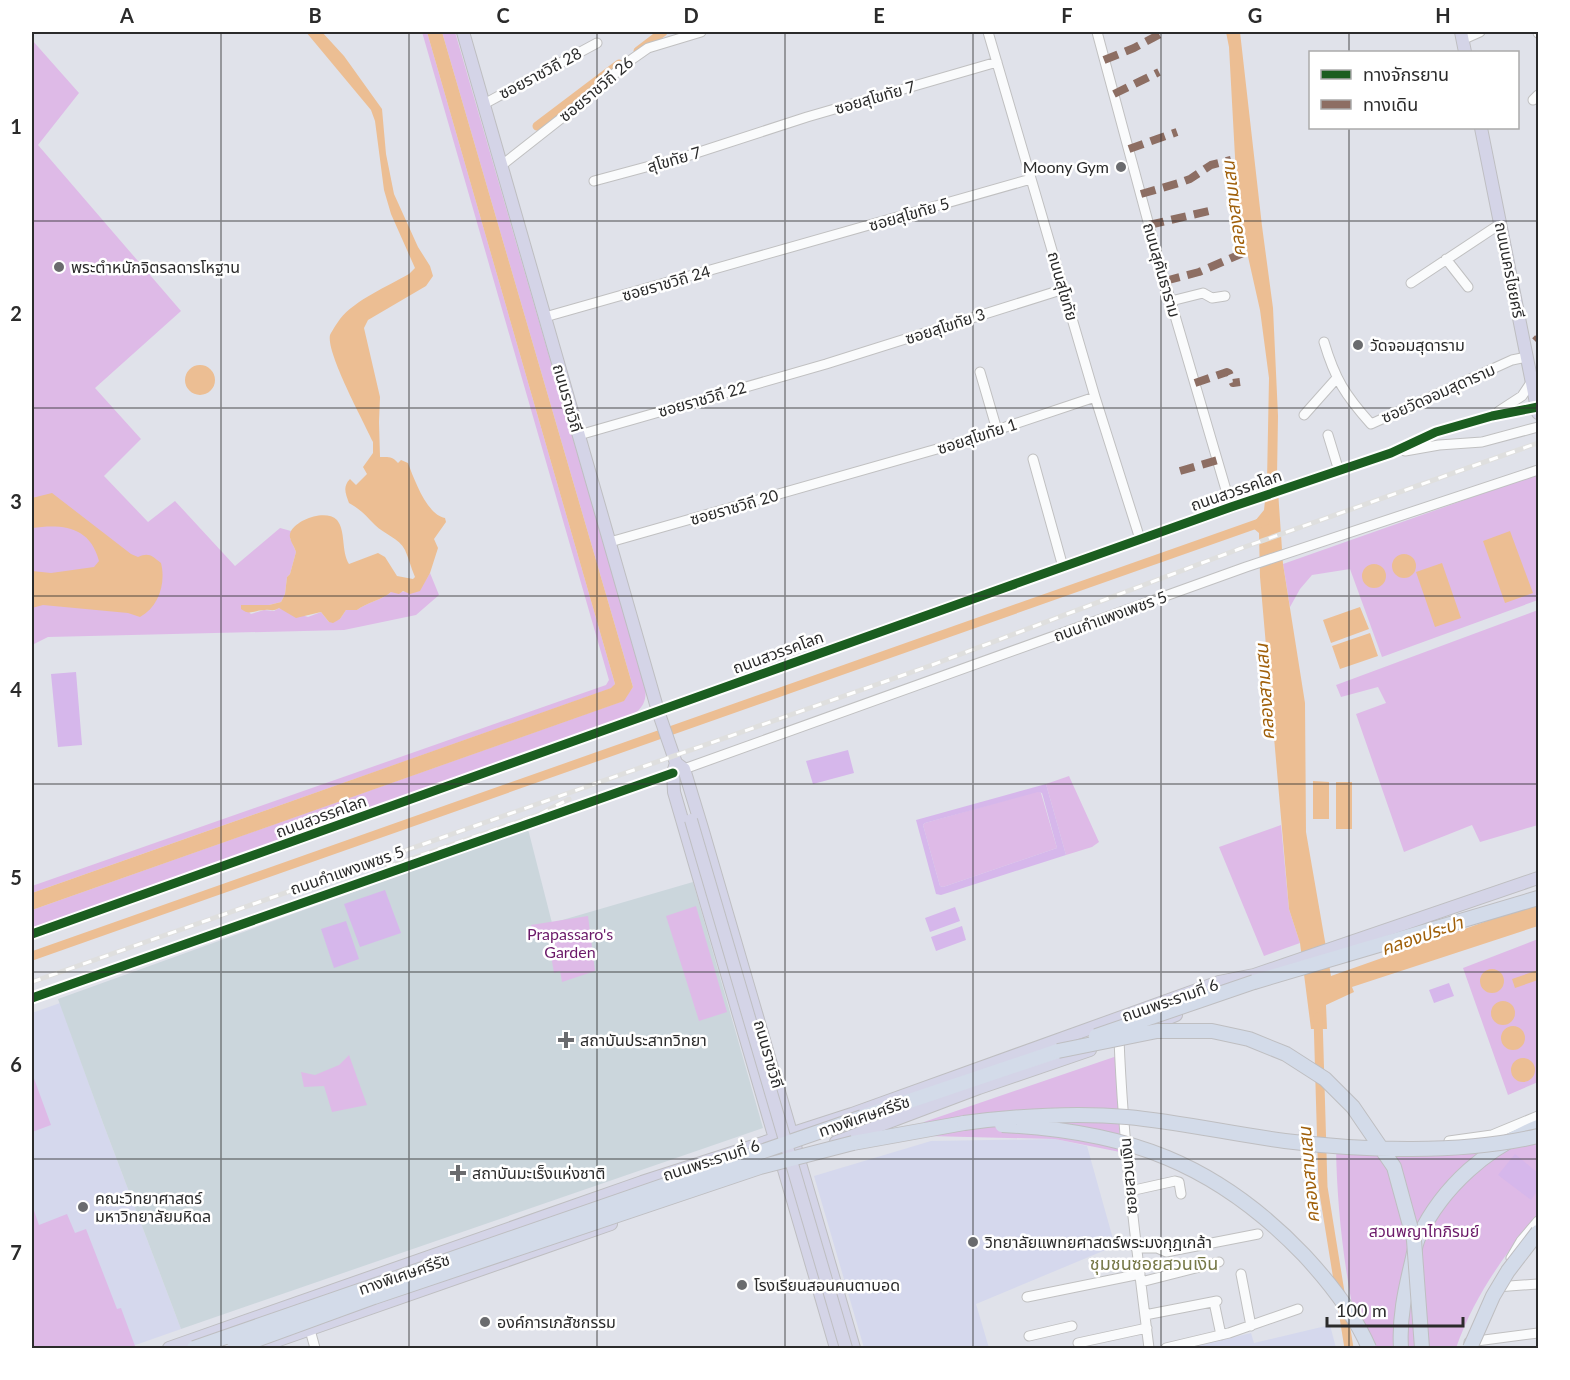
<svg xmlns="http://www.w3.org/2000/svg" width="1570" height="1380" font-family="Lato,'Noto Sans Thai',sans-serif">
<rect width="100%" height="100%" fill="#e0e2ea"/>
<path fill="#d5d8ed" d="M 60,1003 L 103,1123 L 181,1329 L 127,1348 L 32,1348 L 32,1013 Z
M 1055,1139 L 1087,1146 L 1115,1246 L 976,1304 L 989,1348 L 864,1348 L 814,1176 L 931,1141 Z
M 1330,1325 L 1336,1348 L 1187,1348 L 1251,1333 L 1254,1343 Z"/>
<path fill="#cbd6dc" d="M 528,829 L 552,923 L 693,882 L 763,1128 L 181,1329 L 103,1123 L 58,999 Z"/>
<path fill="#debae7" d="M 422,32 L 427,32 L 615,684 L 612,688 L 32,893 L 32,886 L 606,685 L 609,680 Z
M 442,32 L 455,32 L 645,687 C 648,707 637,713 620,721 L 32,928 L 32,910 L 623,701 L 633,687 Z
M 32,40 L 79,93 L 38,145 L 181,311 L 95,388 L 141,439 L 104,476 L 148,522 L 175,501 L 235,566 L 280,528 L 291,531 L 290,538 L 296,552 L 290,574 L 287,577 L 285,594 L 281,602 L 269,605 L 242,605 L 251,614 L 264,610 L 274,611 L 279,608 L 308,617 L 321,612 L 329,622 L 340,619 L 346,610 L 357,610 C 366,603 384,599 391,592 L 419,591 L 430,573 L 439,595 L 416,615 L 344,630 L 48,637 L 32,645 Z
M 1538,474 L 1538,600 L 1382,657 L 1350,569 L 1312,575 L 1300,589 L 1290,607 L 1283,564 Z
M 1538,610 L 1538,825 L 1480,842 L 1472,825 L 1404,852 L 1356,714 L 1386,703 L 1378,687 L 1341,697 L 1336,685 Z
M 1069,776 L 1099,842 L 1092,847 L 1066,855 L 1046,784 Z
M 1038,791 L 1041,793 L 1057,848 L 943,887 L 940,886 L 923,825 L 925,823 Z
M 1281,825 L 1289,909 L 1300,943 L 1264,956 L 1219,847 Z
M 696,906 L 727,1012 L 699,1021 L 666,916 Z
M 588,916 L 595,971 L 562,982 L 560,971 L 554,973 L 548,938 L 536,941 L 531,925 Z
M 1538,939 L 1538,1082 L 1508,1095 L 1463,968 Z
M 349,1055 L 367,1105 L 332,1112 L 324,1086 L 304,1087 L 301,1072 L 315,1075 L 339,1065 Z
M 1117,1056 L 1120,1152 L 1055,1139 L 928,1136 L 924,1122 Z
M 32,1073 L 51,1125 L 32,1132 Z
M 1538,1142 L 1538,1215 C 1503,1256 1474,1297 1456,1348 L 1361,1348 C 1346,1283 1337,1215 1336,1147 Z
M 32,1205 L 39,1225 L 67,1214 L 75,1233 L 86,1229 L 117,1309 L 121,1308 L 135,1346 L 127,1348 L 32,1348 Z"/>
<path fill="#d6b7eb" fill-rule="evenodd" d="M 76,672 L 82,745 L 58,747 L 51,674 Z
M 848,750 L 854,773 L 813,784 L 806,761 Z
M 1046,784 L 1066,855 L 941,895 L 936,894 L 916,820 ZM 1038,792 L 1042,793 L 1057,848 L 943,887 L 940,886 L 923,825 L 925,823 Z
M 385,890 L 401,933 L 360,947 L 344,904 Z
M 955,907 L 960,921 L 930,932 L 925,918 Z
M 346,921 L 359,959 L 334,968 L 321,929 Z
M 962,926 L 966,940 L 936,951 L 931,937 Z
M 1449,983 L 1454,996 L 1434,1003 L 1429,990 Z
M 1515,1154 L 1538,1173 L 1538,1190 L 1531,1200 L 1498,1175 Z"/>
<path fill="#ecbe93" d="M 306,32 L 322,32 L 344,56 L 382,109 L 386,154 L 394,194 L 418,247 L 430,266 L 433,276 L 426,286 L 368,320 L 364,328 L 380,397 L 379,422 L 380,457 C 389,457 392,456 398,463 L 401,460 L 408,463 C 414,479 427,515 445,518 L 446,522 L 434,539 L 438,548 L 430,573 L 420,591 L 410,594 L 403,591 L 399,594 L 391,592 C 384,599 366,603 357,610 L 346,610 L 340,619 L 333,623 L 329,622 L 321,612 L 296,618 L 279,608 C 273,612 271,609 265,610 C 254,610 250,616 241,609 L 241,605 L 269,605 L 281,602 L 285,594 L 287,577 L 290,574 L 296,552 C 294,545 287,538 291,531 C 298,519 326,509 337,520 C 346,531 341,551 349,564 L 378,553 L 385,557 L 397,576 L 413,579 L 415,577 C 411,568 409,559 405,550 C 399,538 384,534 375,525 C 364,514 364,512 349,503 C 346,494 342,487 350,479 L 356,485 L 367,474 L 363,467 L 373,453 L 373,442 C 364,422 326,353 330,335 C 332,331 337,323 340,319 C 355,300 388,286 409,274 L 415,268 L 391,214 L 384,190 L 375,121 L 371,110 Z
M 427,32 L 442,32 L 633,687 L 624,701 L 32,910 L 32,893 L 611,688 L 615,684 Z
M 1226,32 L 1240,32 L 1262,226 L 1273,308 L 1278,416 L 1277,476 L 1283,564 L 1305,703 L 1306,832 L 1331,976 L 1538,903 L 1538,926 L 1352,987 L 1354,992 L 1326,1005 L 1327,1029 L 1311,1029 L 1300,943 L 1289,909 L 1260,577 L 1259,533 L 1253,528 L 1255,521 L 1264,510 L 1267,481 L 1269,378 L 1260,310 L 1238,212 L 1229,47 Z
M185 380a15 15 0 1 1 30 0a15 15 0 1 1-30 0Z
M 52,493 L 131,554 L 138,557 C 149,552 152,556 161,563 C 166,583 159,607 140,617 L 128,613 L 43,605 L 32,608 L 32,571 L 51,573 L 94,567 L 99,561 C 90,526 62,524 32,528 L 32,498 Z
M 1510,531 L 1533,593 L 1505,603 L 1483,541 Z
M1392 566a12 12 0 1 1 24 0a12 12 0 1 1-24 0Z
M 1442,563 L 1461,618 L 1435,627 L 1416,572 Z
M1362 576a12 12 0 1 1 24 0a12 12 0 1 1-24 0Z
M 1360,607 L 1369,629 L 1331,643 L 1323,620 Z
M 1370,633 L 1378,656 L 1340,669 L 1332,646 Z
M 1313,781 L 1329,782 L 1329,819 L 1313,819 Z
M 1336,782 L 1352,782 L 1352,829 L 1336,829 Z
M1480 981a12 12 0 1 1 24 0a12 12 0 1 1-24 0Z
M 1538,970 L 1538,980 L 1515,988 L 1512,979 Z
M1491 1013a12 12 0 1 1 24 0a12 12 0 1 1-24 0Z
M1501 1038a12 12 0 1 1 24 0a12 12 0 1 1-24 0Z
M1511 1070a12 12 0 1 1 24 0a12 12 0 1 1-24 0Z"/>
<g fill="none" stroke-linecap="round" stroke-linejoin="round">
<path stroke="#ecbe93" stroke-width="9" d="M 638,51 L 663,32
M 537,126 L 619,64
M 32,956 L 1265,521
M 1318,1017 L 1323,1187 L 1349,1348"/>
<defs>
<path id="minor" d="M 988,32 L 1095,397 L 1140,539
M 1097,32 L 1154,244 L 1231,507
M 1538,32 L 1538,33
M 1462,40 L 1480,32
M 1533,100 L 1538,95
M 484,104 L 597,43
M 502,165 L 577,106 L 628,62 L 648,48 L 701,32
M 594,181 L 687,156 L 807,117 L 997,62
M 1446,259 L 1468,287
M 1411,283 L 1500,224
M 1171,301 L 1203,293 L 1212,298 L 1225,296
M 545,317 L 1031,179
M 1324,342 C 1335,379 1345,395 1371,424 L 1512,360 L 1527,357
M 980,372 L 997,430
M 1499,411 L 1522,396 L 1532,381
M 1304,415 L 1336,379
M 579,435 L 826,364 L 1064,289
M 1328,435 L 1339,471
M 1405,451 L 1439,445 L 1482,442 L 1538,427
M 1033,459 L 1063,567
M 610,542 L 958,443 L 1095,397
M 684,769 L 1246,567 L 1538,470
M 32,934 L 1231,507 L 1391,453 L 1436,432 L 1492,416 L 1538,407
M 32,998 L 673,773
M 1119,1039 C 1123,1143 1136,1246 1149,1348
M 1449,1141 L 1492,1135 L 1538,1116
M 1130,1191 L 1175,1181 L 1179,1182 L 1181,1194
M 1136,1248 L 1157,1248 L 1166,1252 L 1258,1234
M 1511,1258 L 1521,1241 L 1538,1221
M 1241,1274 L 1251,1326
M 1141,1282 L 1219,1262
M 1496,1287 L 1538,1284
M 1027,1297 L 1140,1274
M 1214,1302 L 1221,1335
M 1145,1315 L 1217,1301
M 310,1330 L 315,1348
M 1029,1336 L 1072,1326
M 1469,1342 L 1538,1333
M 1078,1343 L 1147,1328
M 1166,1348 L 1229,1333 L 1298,1309"/>
<path id="major" d="M 463,32 L 658,711 L 676,763 L 684,769 L 702,828 L 854,1348
M 1461,32 L 1465,52
M 1481,128 L 1538,413
M 676,763 L 673,773 L 674,792 L 836,1348
M 1137,1031 L 1176,1015
M 836,1142 L 979,1088 L 1090,1050
M 169,1348 L 642,1182 L 852,1114 L 1219,982 L 1254,975 L 1538,878
M 256,1348 L 611,1224"/>
<path id="highway" d="M 1254,982 L 1538,898
M 862,1117 L 1058,1051
M 853,1143 L 964,1123
M 1401,1348 C 1399,1319 1405,1291 1412,1262 C 1414,1254 1415,1244 1419,1236 C 1443,1186 1488,1147 1538,1127"/>
</defs>
<use href="#minor" stroke="#c0c0c1" stroke-width="11"/>
<use href="#major" stroke="#bebec1" stroke-width="14"/>
<use href="#highway" stroke="#bebec1" stroke-width="16"/>
<use href="#minor" stroke="#fafbfc" stroke-width="9"/>
<use href="#major" stroke="#d4d4e7" stroke-width="12"/>
<use href="#highway" stroke="#d3dbe9" stroke-width="14"/>
<defs>
<path id="rail" d="M 387,867 L 540,814 L 569,799
M 32,982 L 932,665 L 1239,549 L 1538,443"/>
</defs>
<use href="#rail" stroke="#dfdfde" stroke-width="5"/>
<use href="#rail" stroke="#fff" stroke-width="3" stroke-dasharray="9" stroke-linecap="butt"/>
<defs>
<path id="major-bridge" d="M 691,820 L 846,1348"/>
<path id="highway-bridge" d="M 1096,1036 L 1254,982
M 1058,1051 L 1157,1031 L 1212,1031 L 1249,1039 L 1286,1054 L 1325,1079 L 1353,1107 L 1394,1167 L 1414,1240 L 1422,1348
M 964,1123 C 1018,1116 1072,1112 1127,1117 C 1180,1122 1232,1134 1285,1141 C 1364,1151 1461,1154 1538,1136
M 1002,1125 C 1127,1131 1216,1163 1304,1255 C 1330,1283 1354,1313 1369,1348
M 194,1348 L 862,1117
M 234,1348 L 374,1297 L 760,1167 L 853,1143
M 1470,1348 L 1493,1296 L 1508,1271 L 1538,1232"/>
</defs>
<use href="#major-bridge" stroke="#bebec1" stroke-width="14" stroke-linecap="butt"/>
<use href="#highway-bridge" stroke="#bebec1" stroke-width="16" stroke-linecap="butt"/>
<use href="#major-bridge" stroke="#d4d4e7" stroke-width="12"/>
<use href="#highway-bridge" stroke="#d3dbe9" stroke-width="14"/>
<path stroke="#8d6e63" stroke-width="8" stroke-dasharray="15 8" stroke-linecap="butt" d="M 1104,60 L 1134,48 L 1164,32
M 1114,94 L 1159,72
M 1129,149 L 1177,132
M 1141,194 L 1179,183 L 1190,179 L 1211,165 L 1231,160
M 1149,225 L 1213,210
M 1165,281 L 1199,272 L 1243,253
M 1535,341 L 1538,338
M 1195,383 L 1227,372 L 1229,373 L 1233,383 L 1240,382
M 1180,471 L 1218,460"/>
<defs>
<path id="cycleway" d="M 32,934 L 1231,507 L 1391,453 L 1436,432 L 1492,416 L 1538,407
M 32,998 L 673,773"/>
</defs>
<use href="#cycleway" stroke="#fff" stroke-width="13"/>
<use href="#cycleway" stroke="#1b5e20" stroke-width="9"/>
</g>
<path fill="none" stroke="#2b2b2b" stroke-width="1.5" stroke-opacity="0.55" d="M 221,32 L 221,1348M 409,32 L 409,1348M 597,32 L 597,1348M 785,32 L 785,1348M 973,32 L 973,1348M 1161,32 L 1161,1348M 1349,32 L 1349,52M 1349,128 L 1349,1348M 32,221 L 1538,221M 32,408 L 1538,408M 32,596 L 1538,596M 32,784 L 1538,784M 32,972 L 1538,972M 32,1159 L 1538,1159"/>
<g fill="#6a6b6e" stroke="#fff" stroke-width="2">
<circle cx="1121" cy="167" r="6"/>
<circle cx="59" cy="267" r="6"/>
<circle cx="1358" cy="345" r="6"/>
<path d="M563 1031h6v6h6v6h-6v6h-6v-6h-6v-6h6z"/>
<path d="M455 1164h6v6h6v6h-6v6h-6v-6h-6v-6h6z"/>
<circle cx="83" cy="1207" r="6"/>
<circle cx="973" cy="1242" r="6"/>
<circle cx="742" cy="1285" r="6"/>
<circle cx="485" cy="1322" r="6"/>
</g>
<g text-anchor="middle" stroke-width="5" stroke-linejoin="round" paint-order="stroke">
<g font-size="16" fill="#2b2b2b" stroke="#fff">
<text transform="translate(540 73) rotate(-28)" y="6">ซอยราชวิถี 28</text>
<text transform="translate(596 89) rotate(-40)" y="6">ซอยราชวิถี 26</text>
<text transform="translate(875 97) rotate(-16)" y="6">ซอยสุโขทัย 7</text>
<text transform="translate(674 159) rotate(-16)" y="6">สุโขทัย 7</text>
<text transform="translate(909 214) rotate(-16)" y="6">ซอยสุโขทัย 5</text>
<text transform="translate(1162 270) rotate(74)" y="6">ถนนสุคันธาราม</text>
<text transform="translate(1510 270) rotate(79)" y="6">ถนนนครไชยศรี</text>
<text transform="translate(666 283) rotate(-16)" y="6">ซอยราชวิถี 24</text>
<text transform="translate(1063 286) rotate(74)" y="6">ถนนสุโขทัย</text>
<text transform="translate(945 326) rotate(-18)" y="6">ซอยสุโขทัย 3</text>
<text transform="translate(1438 393) rotate(-24)" y="6">ซอยวัดจอมสุดาราม</text>
<text transform="translate(568 398) rotate(74)" y="6">ถนนราชวิถี</text>
<text transform="translate(702 399) rotate(-16)" y="6">ซอยราชวิถี 22</text>
<text transform="translate(977 436) rotate(-18)" y="6">ซอยสุโขทัย 1</text>
<text transform="translate(1236 490) rotate(-19)" y="6">ถนนสวรรคโลก</text>
<text transform="translate(734 507) rotate(-16)" y="6">ซอยราชวิถี 20</text>
<text transform="translate(1110 616) rotate(-20)" y="6">ถนนกำแพงเพชร 5</text>
<text transform="translate(778 652) rotate(-20)" y="6">ถนนสวรรคโลก</text>
<text transform="translate(321 816) rotate(-20)" y="6">ถนนสวรรคโลก</text>
<text transform="translate(347 870) rotate(-19)" y="6">ถนนกำแพงเพชร 5</text>
<text transform="translate(1170 1000) rotate(-19)" y="6">ถนนพระรามที่ 6</text>
<text transform="translate(769 1054) rotate(74)" y="6">ถนนราชวิถี</text>
<text transform="translate(864 1116) rotate(-19)" y="6">ทางพิเศษศรีรัช</text>
<text transform="translate(711 1160) rotate(-18)" y="6">ถนนพระรามที่ 6</text>
<text transform="translate(1128 1176) rotate(-95)" y="6">ซอยสวนเงิน</text>
<text transform="translate(404 1274) rotate(-19)" y="6">ทางพิเศษศรีรัช</text>
</g>
<g font-size="16" fill="#2b2b2b" stroke="#fff" text-anchor="start">
<text x="1109" y="173" text-anchor="end">Moony Gym</text>
<text x="71" y="273">พระตำหนักจิตรลดารโหฐาน</text>
<text x="1370" y="351">วัดจอมสุดาราม</text>
<text x="580" y="1046">สถาบันประสาทวิทยา</text>
<text x="472" y="1179">สถาบันมะเร็งแห่งชาติ</text>
<text x="95" y="1204">คณะวิทยาศาสตร์<tspan x="95" dy="18">มหาวิทยาลัยมหิดล</tspan></text>
<text x="985" y="1248">วิทยาลัยแพทยศาสตร์พระมงกุฎเกล้า</text>
<text x="754" y="1291">โรงเรียนสอนคนตาบอด</text>
<text x="497" y="1328">องค์การเภสัชกรรม</text>
</g>
<g font-size="16" fill="#6b1969" stroke="#fff">
<text x="570" y="940">Prapassaro's<tspan x="570" dy="18">Garden</tspan></text>
<text x="1424" y="1237">สวนพญาไทภิรมย์</text>
</g>
<g font-size="18" font-style="italic" fill="#a0600b" stroke="#fff">
<text transform="translate(1234 209) rotate(-97)" y="6">คลองสามเสน</text>
<text transform="translate(1265 692) rotate(-94)" y="6">คลองสามเสน</text>
<text transform="translate(1422 936) rotate(-19)" y="6">คลองประปา</text>
<text transform="translate(1309 1175) rotate(-95)" y="6">คลองสามเสน</text>
</g>
<g font-size="18" fill="#767847" stroke="#fff">
<text x="1154" y="1270">ชุมชนซอยสวนเงิน</text>
</g>
</g>
<rect width="1570" height="1380" fill="none" stroke="#ffffff" stroke-width="66"/>
<rect x="1309" y="51" width="210" height="78" fill="#ffffff" stroke="#aaaaaa" stroke-width="1.5"/>
<rect x="1321" y="70" width="30" height="9" fill="#1b5e20" stroke="#aaaaaa" stroke-width="1.5"/>
<text x="1363" y="81" font-size="18" fill="#2b2b2b">ทางจักรยาน</text>
<rect x="1321" y="100" width="30" height="9" fill="#8d6e63" stroke="#aaaaaa" stroke-width="1.5"/>
<text x="1363" y="111" font-size="18" fill="#2b2b2b">ทางเดิน</text>
<path d="M1327 1317v9h136v-9" fill="none" stroke="#2b2b2b" stroke-width="3"/>
<text x="1336" y="1317" font-size="18" fill="#2b2b2b" stroke="#ffffff" stroke-width="4.5" paint-order="stroke">100 m</text>
<rect x="33" y="33" width="1504" height="1314" fill="none" stroke="#2b2b2b" stroke-width="2"/>
<g font-size="20" text-anchor="middle" font-weight="bold" fill="#2b2b2b">
<text x="127" y="23">A</text>
<text x="315" y="23">B</text>
<text x="503" y="23">C</text>
<text x="691" y="23">D</text>
<text x="879" y="23">E</text>
<text x="1067" y="23">F</text>
<text x="1255" y="23">G</text>
<text x="1443" y="23">H</text>
<text x="16" y="134">1</text>
<text x="16" y="321">2</text>
<text x="16" y="509">3</text>
<text x="16" y="697">4</text>
<text x="16" y="885">5</text>
<text x="16" y="1072">6</text>
<text x="16" y="1260">7</text>
</g>
</svg>
